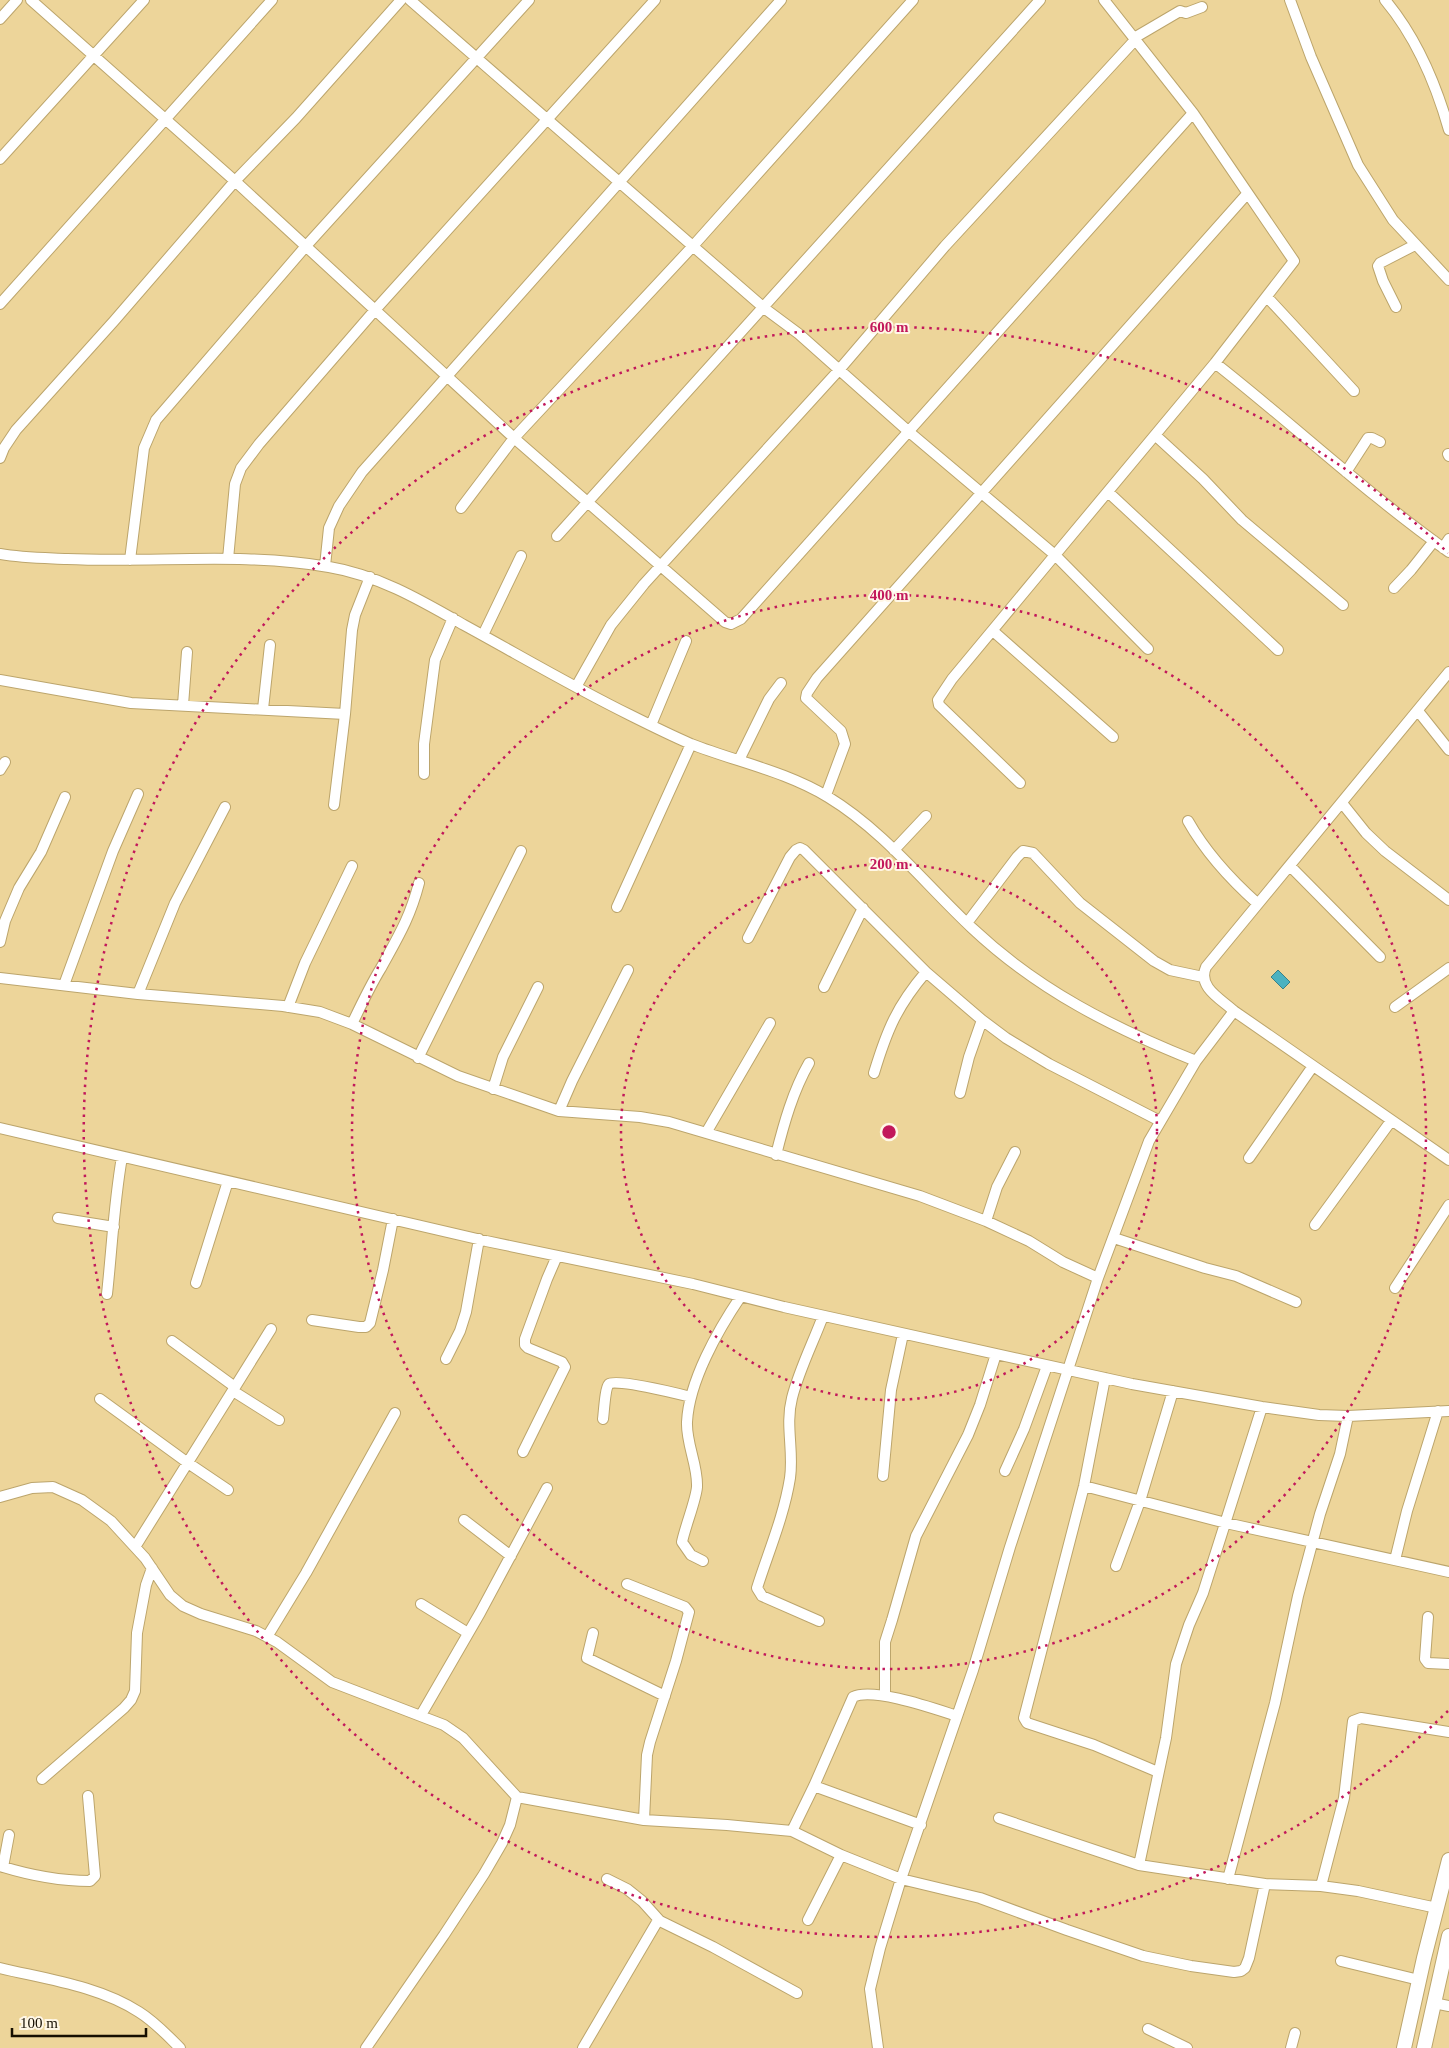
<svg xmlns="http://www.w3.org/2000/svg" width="1449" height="2048" font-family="'Times New Roman',serif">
<rect width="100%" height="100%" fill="#edd59a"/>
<path fill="#4cb2c0" stroke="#3c8186" d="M 1278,970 L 1290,982 L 1283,989 L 1271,977 Z"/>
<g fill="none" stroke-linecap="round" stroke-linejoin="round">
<defs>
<path id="minor" d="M 31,0 L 235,181 L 514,438 L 725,622 L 731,624 L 741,619 L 1193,113
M 410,0 L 764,308 L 799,334 L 908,431 L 1055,555 L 1215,363 L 1294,261 L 1193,113 L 1104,0
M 1290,0 L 1311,57 L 1358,165 L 1393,220 L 1449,280
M 1385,0 C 1416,37 1436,84 1449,130
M 0,19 L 17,0
M 1134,38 L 1180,11 L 1186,13 L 1202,7
M 0,159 L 144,0
M 1267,297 L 1354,391
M 0,304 L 272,0
M 1396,307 L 1383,281 L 1378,266 L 1380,263 L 1415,245
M 1215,363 C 1294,425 1367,494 1449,552
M 1155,435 L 1203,479 L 1242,520 L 1343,605
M 1448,454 L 1449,456
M 0,458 L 4,448 L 16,430 L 114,321 L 235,181 L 296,118 L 401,0
M 1346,472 L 1368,438 L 1372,438 L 1380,442
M 1108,492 L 1278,650
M 461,508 L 514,438 L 693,246 L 913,0
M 557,536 L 1040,0
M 1443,548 L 1449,539
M 0,554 C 22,558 45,558 67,559 C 154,563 243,552 329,567 C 378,575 422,601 464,625 C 519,655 573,687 630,715 C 650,725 670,735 691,744 C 737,762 785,771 828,797 C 884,831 925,884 972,928 C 1038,990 1113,1028 1196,1061
M 228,559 L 235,484 L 241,468 L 259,444 L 375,310 L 655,0
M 130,560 L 144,448 L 156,420 L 306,246 L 529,0
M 325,566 L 329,528 L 339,506 L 362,472 L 781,0
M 1394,588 L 1411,570 L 1434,541
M 993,631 L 1113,737
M 483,635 L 521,556
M 1449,672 L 1206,967 C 1197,987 1221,999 1234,1011 L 1449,1160
M 0,680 L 131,703 L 345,714
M 576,687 L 611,625 L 644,584 L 839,370 L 945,246 L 1135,40
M 183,705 L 187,652
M 263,709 L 270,645
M 1418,711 L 1449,750
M 651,725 L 686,641
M 739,760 L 769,699 L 781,683
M 0,770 L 5,762
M 424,774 L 424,744 L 435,660 L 453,618
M 1020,783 L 939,705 L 938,700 L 952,679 L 1055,555 L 1148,649
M 826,795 L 845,744 L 841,731 L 806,698 L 807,693 L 817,678 L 1247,194
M 1342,803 L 1366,833 L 1385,851 L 1449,900
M 334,805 L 345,714 L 352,630 L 355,615 L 370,577
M 1188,821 C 1206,853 1230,879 1258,904
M 894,850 L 926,816
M 1290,866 L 1380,957
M 617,907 L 691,744
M 967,923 L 1017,857 L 1023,851 L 1033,853 L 1080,903 L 1154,961 L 1170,970 L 1203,977
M 748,938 L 790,857 L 796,850 L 800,848 L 804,850 L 926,972 L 982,1020 L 1006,1038 L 1049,1064 L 1160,1121
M 0,942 L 5,921 L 19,888 L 41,852 L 65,797
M 0,978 L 138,994 L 283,1006 L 320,1012 L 352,1024 L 458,1076 L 559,1111 L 640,1117 L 669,1122 L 920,1196 L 986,1221 L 1029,1241 L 1063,1262 L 1098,1278
M 64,985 L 113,851 L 138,794
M 824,987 L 863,908
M 138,994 L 175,903 L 225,807
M 288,1007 L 305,963 L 352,866
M 1395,1007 L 1449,968
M 352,1024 C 361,1005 370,986 381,968 C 398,937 410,918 419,883
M 418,1058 L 521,851
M 874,1073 C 887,1030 897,1006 926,972
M 493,1089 L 503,1057 L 538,987
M 960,1093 L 969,1057 L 982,1020
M 559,1111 L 572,1081 L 628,970
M 0,1128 L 486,1241 L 693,1284 L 784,1307 L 1132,1384 L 1262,1407 L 1319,1415 L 1348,1416 L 1449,1411
M 706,1133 L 770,1023
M 776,1155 C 784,1123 793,1091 809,1063
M 1249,1158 L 1313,1066
M 58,1218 L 114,1227
M 986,1221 L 997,1187 L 1015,1152
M 1315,1225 L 1391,1121
M 1114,1238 L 1205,1268 L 1236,1276 L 1296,1302
M 196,1283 L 228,1181
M 1395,1288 L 1449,1205
M 107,1294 C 112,1248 114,1202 122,1157
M 312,1320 L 359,1327 L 366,1327 L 370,1323 L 383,1270 L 393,1219
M 446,1359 L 460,1331 L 466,1312 L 479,1239
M 1105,1378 L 1084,1486 L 1024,1718 L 1027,1723 L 1094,1745 L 1158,1772
M 235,1387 L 271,1329
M 233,1391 L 279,1420
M 100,1399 L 188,1463 L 228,1490
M 603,1419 C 604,1412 605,1388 609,1384 C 616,1378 679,1394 691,1397
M 523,1452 L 565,1367 L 562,1362 L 528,1348 L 525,1345 L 525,1339 L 547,1279 L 557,1256
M 1005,1471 L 1024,1429 L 1047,1366
M 883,1476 L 891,1390 L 903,1334
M 1084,1486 L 1226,1523 L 1449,1572
M 0,1497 L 32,1488 L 53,1487 L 82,1500 L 111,1521 L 145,1558 L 170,1595 L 183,1606 L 201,1614 L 256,1631 L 277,1642 L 332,1682 L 444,1725 L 463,1738 L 517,1797 L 644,1820 L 727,1825 L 792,1831 L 841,1855 L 901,1879 L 980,1898 L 1067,1930 L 1143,1956 L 1191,1966 L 1234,1972 L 1241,1971 L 1245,1968 L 1249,1958 L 1265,1884
M 464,1520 L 511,1556
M 135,1547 L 235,1387 L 172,1341
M 1395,1560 L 1407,1511 L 1438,1411
M 703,1561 L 691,1555 L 682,1542 C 685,1527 696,1500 697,1487 C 698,1465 686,1444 687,1422 C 689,1381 718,1330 741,1296
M 1116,1566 L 1140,1501 L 1173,1391
M 627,1584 L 685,1607 L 689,1612 L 676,1661 L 650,1742 L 647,1755 L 644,1820
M 421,1604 L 468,1633
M 1428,1617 L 1425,1659 L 1428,1663 L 1449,1664
M 819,1621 L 762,1596 L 757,1588 C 768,1553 784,1516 790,1478 C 794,1451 785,1425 792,1398 C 799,1370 813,1343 823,1316
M 593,1633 L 587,1658 L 665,1696
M 267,1637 L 306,1573 L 395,1413
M 885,1696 L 885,1642 L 892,1620 L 916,1536 L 968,1435 L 980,1405 L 996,1354
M 421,1715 L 480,1613 L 547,1488
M 42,1779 L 124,1708 L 131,1700 L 135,1691 L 137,1633 L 146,1585 L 152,1568
M 814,1786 L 921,1825
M 999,1818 L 1139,1865 L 1265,1884 L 1321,1886 L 1358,1891 L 1437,1908
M 792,1831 L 814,1786 L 853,1697 C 873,1687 935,1709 957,1716
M 1139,1865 L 1166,1738 L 1176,1664 L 1189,1625 L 1203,1593 L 1262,1407
M 0,1866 C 29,1875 60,1881 90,1881 L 95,1876 L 88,1796
M 3,1867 L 9,1835
M 607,1879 L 627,1889 L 642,1901 L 660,1921 L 713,1947 L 797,1993
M 1228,1879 L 1275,1703 L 1298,1596 L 1320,1514 L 1340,1454 L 1348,1416
M 1321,1886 L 1344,1798 L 1353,1721 L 1361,1718 L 1449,1732
M 808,1920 L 841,1855
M 1341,1961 L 1419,1980
M 0,1968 C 46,1979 99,1986 139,2012 C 155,2022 167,2035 180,2048
M 1434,2003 L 1449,2006
M 1148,2029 L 1187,2048
M 366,2048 L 444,1935 L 484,1874 L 502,1843 L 510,1825 L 517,1797
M 583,2048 L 657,1922 L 660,1921
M 878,2048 L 870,1989 L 880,1948 L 901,1879 L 973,1670 L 1010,1547 L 1098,1278 L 1149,1141 L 1196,1061 L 1234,1011
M 1291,2048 L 1295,2033"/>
<path id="secondary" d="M 1404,2048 L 1424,1958 L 1449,1860
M 1424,2048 L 1449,1936"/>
</defs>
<use href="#minor" stroke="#bca56c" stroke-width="12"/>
<use href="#secondary" stroke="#bca56c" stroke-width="16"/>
<use href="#minor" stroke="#fff" stroke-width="10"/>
<use href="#secondary" stroke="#fff" stroke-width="14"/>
</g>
<g fill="none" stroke="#c2185b" stroke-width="2.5" stroke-dasharray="2.5 5">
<circle cx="889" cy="1132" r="268"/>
<circle cx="889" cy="1132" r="537"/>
<path d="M1448 1711A805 805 0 1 1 1448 553"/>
</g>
<circle cx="889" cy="1132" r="8" fill="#c2185b" stroke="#fff7e6" stroke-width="2.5"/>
<g font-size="15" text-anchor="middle" font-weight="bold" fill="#c2185b" stroke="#fff7e6" stroke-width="4" stroke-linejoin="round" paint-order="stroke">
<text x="889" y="332">600 m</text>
<text x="889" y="600">400 m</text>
<text x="889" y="869">200 m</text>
</g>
<path d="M12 2028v8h134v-8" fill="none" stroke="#160e00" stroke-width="2.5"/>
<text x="20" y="2028" font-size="15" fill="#160e00" stroke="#fff7e6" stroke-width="4" paint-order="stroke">100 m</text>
</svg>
